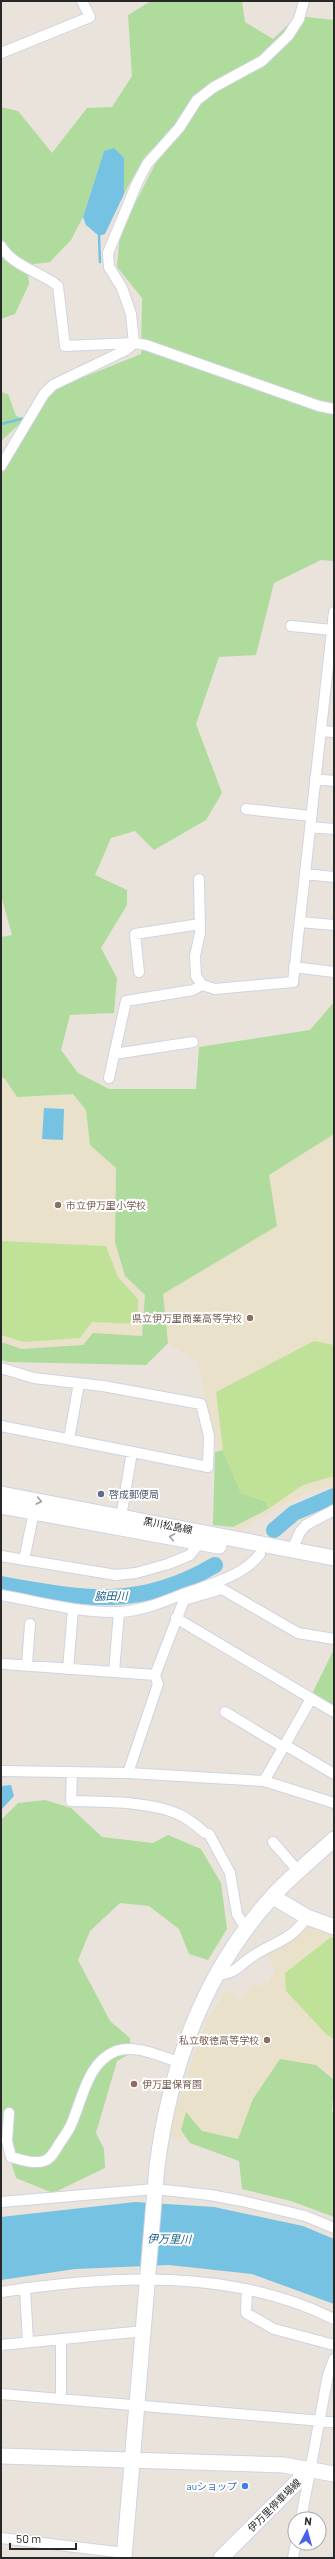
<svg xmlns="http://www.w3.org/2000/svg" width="335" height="2559" font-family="Barlow,'Noto Sans JP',sans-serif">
<rect width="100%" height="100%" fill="#e9e3db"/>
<path fill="#eae1cb" d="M 1,1076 L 5,1079 L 17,1097 L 73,1094 L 86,1110 L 90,1145 L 116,1168 L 115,1242 L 125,1276 L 145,1294 L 142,1336 L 93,1334 L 83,1345 L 22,1349 L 1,1342 Z
M 334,1134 L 334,1486 L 307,1492 L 236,1532 L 197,1361 L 168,1343 L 163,1294 L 277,1226 L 269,1175 Z
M 309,1926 L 334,1935 L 334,2080 L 316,2065 L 253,2099 L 238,2139 L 202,2131 L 176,2141 L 170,2131 L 184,2082 L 207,2020 L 227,1990 L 239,2000 L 253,1985 L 267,1985 L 275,1969 L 267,1955 L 282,1947 Z"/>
<path fill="#afdb9c" d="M 151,1 L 242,1 L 245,22 L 273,39 L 297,16 L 334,20 L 334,561 L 321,560 L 274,583 L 256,655 L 219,657 L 196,724 L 222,793 L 206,820 L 154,850 L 135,831 L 111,838 L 95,875 L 127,890 L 127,905 L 101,948 L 117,978 L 114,1013 L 70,1015 L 61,1050 L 78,1073 L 109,1089 L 196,1089 L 199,1047 L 310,1030 L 334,1002 L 334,1134 L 269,1175 L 277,1226 L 163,1294 L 168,1343 L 146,1365 L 8,1362 L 1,1360 L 1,1342 L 22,1349 L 83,1345 L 93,1333 L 142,1336 L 145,1295 L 125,1276 L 115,1242 L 116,1168 L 90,1145 L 86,1110 L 73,1094 L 17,1097 L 5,1079 L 1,1076 L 1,937 L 12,935 L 1,895 L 1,473 L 54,389 L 141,354 L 142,298 L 117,267 L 120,233 L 171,133 L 145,156 L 124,194 L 124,158 L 104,151 L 83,217 L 71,240 L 50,262 L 27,265 L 29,284 L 15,314 L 1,319 L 1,107 L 18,111 L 52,153 L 87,108 L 112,107 L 132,76 L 128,15 Z
M 1,392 L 8,394 L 16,416 L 25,419 L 1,441 Z
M 223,1450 L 241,1493 L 267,1502 L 268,1509 L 233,1527 L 213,1525 L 215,1452 Z
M 334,1649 L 334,1708 L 311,1696 Z
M 45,1800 L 71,1808 L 102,1837 L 153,1843 L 168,1835 L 201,1849 L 221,1883 L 227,1929 L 208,1960 L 189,1954 L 179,1929 L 149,1906 L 120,1903 L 90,1931 L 78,1960 L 110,2021 L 130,2038 L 131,2053 L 117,2061 L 96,2133 L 104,2149 L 105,2168 L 53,2193 L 16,2178 L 1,2128 L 1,1820 L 18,1803 Z
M 280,2059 L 316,2065 L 334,2080 L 332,2112 L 334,2113 L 334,2217 L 291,2201 L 242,2189 L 239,2161 L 190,2143 L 181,2130 L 186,2112 L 202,2131 L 238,2139 L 253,2099 Z"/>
<path fill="#c0e298" d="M 1,1241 L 106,1246 L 118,1277 L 138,1299 L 138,1324 L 92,1322 L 80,1338 L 24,1342 L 1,1335 Z
M 314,1341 L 334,1345 L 334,1476 L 303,1485 L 268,1509 L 267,1502 L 241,1493 L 223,1450 L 216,1392 Z
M 331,1937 L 334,1939 L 334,2039 L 327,2035 L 286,1991 L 285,1973 Z"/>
<path fill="#76c2e2" d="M 114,148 L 124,158 L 124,194 L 105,234 L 99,236 L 86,225 L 83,217 L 104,151 Z
M 44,1108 L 64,1109 L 63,1140 L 42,1139 Z
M 11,1785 L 14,1796 L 1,1810 L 1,1786 Z
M 135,2202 L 214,2207 L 303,2226 L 334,2239 L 334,2304 L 252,2274 L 169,2265 L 75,2269 L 1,2280 L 1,2217 Z"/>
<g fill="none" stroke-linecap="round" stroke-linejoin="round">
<path stroke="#76c2e2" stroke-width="2.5" d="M 99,236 L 100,262
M 45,387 L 53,380
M 1,424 L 25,418"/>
<path stroke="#76c2e2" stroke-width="16" d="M 274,1530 L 294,1513 L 334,1496
M 1,1584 C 84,1599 139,1610 215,1565"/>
<defs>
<path id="street" d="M 1,53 L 90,17 L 82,1
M 1,246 C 12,266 41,272 58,286 L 65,346 L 134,343 L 146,345 L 319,406 L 334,409
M 1,466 L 44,394 L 53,385 L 126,350 L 134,343 L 131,314 L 122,288 L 109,267 L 108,253 L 137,183 L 147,164 L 179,128 L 197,100 L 214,87 L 262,61 L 288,36 L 299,19 L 304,1
M 291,626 L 332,630
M 321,731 L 334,732
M 315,779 L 334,781
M 246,809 L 311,816
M 310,827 L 334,829
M 305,874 L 334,877
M 199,879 L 200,933 L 195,956 L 196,976 L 202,985 L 215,989 L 293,982 L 334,612
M 300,922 L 334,925
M 294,967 L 334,972
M 139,972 L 135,934 L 200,924
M 114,1054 L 193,1042
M 109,1078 L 126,1001 L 193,990 L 202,985
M 1,1368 L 34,1378 L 103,1386 L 201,1404 L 209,1436 L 208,1467 L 1,1426
M 69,1439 L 79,1383
M 120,1523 L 132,1452
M 292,1550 L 300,1532 L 306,1525 L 334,1510
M 1,1556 L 116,1575 L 136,1573 L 168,1564 L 190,1555 L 200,1542
M 24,1560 L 34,1512
M 183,1594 C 208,1585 244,1576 260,1554
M 1,1595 C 40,1602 79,1613 119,1612 C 141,1611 163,1602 183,1594 L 184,1600
M 176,1618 L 334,1712
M 4,1664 L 155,1675
M 27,1665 L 30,1624
M 68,1669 L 73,1609
M 114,1672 L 119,1612
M 225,1712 L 283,1747
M 285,1745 L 334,1774
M 1,1771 L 128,1773 L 264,1781 L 334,1803
M 72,1772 L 71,1801 C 103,1802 149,1801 178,1814 C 188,1818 197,1826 205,1833 L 209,1834 L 230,1873 L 237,1914 L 246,1929
M 128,1773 L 158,1684 L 155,1675 L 184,1600 L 222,1589 L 298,1633 L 334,1639
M 264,1781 L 311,1699
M 273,1842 L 299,1872
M 216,1975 C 238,1973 236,1967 253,1956 C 275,1941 290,1942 307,1917
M 9,2113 L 7,2141 L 11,2157 C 22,2160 33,2164 44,2161 C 51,2159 54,2152 58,2146 C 62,2139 68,2132 71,2125 C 82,2101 87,2062 116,2051 C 135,2044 160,2056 178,2062
M 1,2202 L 155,2189 L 210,2195 L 242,2201 L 305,2216 L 334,2228
M 25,2288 L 28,2342
M 247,2289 L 246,2313 L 274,2329 L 334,2345
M 1,2292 C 110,2275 232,2268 334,2319
M 1,2345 L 144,2331
M 1,2394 L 334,2422
M 61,2399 L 61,2340
M 301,2519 L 328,2375 L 334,2359
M 1,2538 L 125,2553
M 293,2558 L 296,2543"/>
<path id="secondary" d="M 1,1494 L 334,1558
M 1,1506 L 219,1546
M 273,1897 L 307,1917 L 334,1927
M 1,2456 L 284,2465 L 334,2474
M 124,2558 L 157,2166 C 170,2067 204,1972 272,1897 C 291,1876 314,1858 334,1839
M 221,2558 L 309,2470"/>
</defs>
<use href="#street" stroke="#d0d3e0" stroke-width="12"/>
<use href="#secondary" stroke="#d0d3e0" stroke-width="17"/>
<use href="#street" stroke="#fff" stroke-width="10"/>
<use href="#secondary" stroke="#fff" stroke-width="15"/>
</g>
<defs><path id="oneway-chevron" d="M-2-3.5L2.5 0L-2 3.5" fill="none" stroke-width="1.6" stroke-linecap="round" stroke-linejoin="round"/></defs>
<g stroke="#9e9e9e">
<use href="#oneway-chevron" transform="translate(39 1501) rotate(11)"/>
<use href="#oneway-chevron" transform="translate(172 1537) rotate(-169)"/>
</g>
<g fill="#8d6e63" stroke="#fff" stroke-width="1.5">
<circle cx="58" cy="1205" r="4"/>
<circle cx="250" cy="1318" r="4"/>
<circle cx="267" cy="2040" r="4"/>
<circle cx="134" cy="2084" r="4"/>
</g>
<circle fill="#5c6f8a" stroke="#fff" stroke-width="1.5" cx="101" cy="1494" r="4"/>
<circle fill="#3f7fe0" stroke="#fff" stroke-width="1.5" cx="245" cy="2486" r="4"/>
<g text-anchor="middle" stroke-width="4" stroke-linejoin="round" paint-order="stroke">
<g font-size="10" fill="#785e54" stroke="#fff" text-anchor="start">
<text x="66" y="1209">市立伊万里小学校</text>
<text x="242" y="1322" text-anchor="end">県立伊万里商業高等学校</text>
<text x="259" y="2044" text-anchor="end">私立敬徳高等学校</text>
<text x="142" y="2088">伊万里保育園</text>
</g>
<g font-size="10" fill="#4e5e75" stroke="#fff" text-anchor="start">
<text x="109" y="1498">啓成郵便局</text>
</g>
<g font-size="10" fill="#282828" stroke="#fff">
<text transform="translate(168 1525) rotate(11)" y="4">黒川松島線</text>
<text transform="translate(274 2505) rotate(-45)" y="4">伊万里停車場線</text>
</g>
<g font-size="10" fill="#366cbe" stroke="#fff" text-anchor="end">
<text x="237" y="2490">auショップ</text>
</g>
<g font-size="11" font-style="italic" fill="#19608b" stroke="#fff">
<text x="111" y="1600">脇田川</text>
<text transform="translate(169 2239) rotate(1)" y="4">伊万里川</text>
</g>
</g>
<rect width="335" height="2559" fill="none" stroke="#282828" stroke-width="4"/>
<g transform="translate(307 2531) rotate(6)"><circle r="19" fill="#ffffff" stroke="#a9a9a9"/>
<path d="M0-3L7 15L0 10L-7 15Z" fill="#4861e8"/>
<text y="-6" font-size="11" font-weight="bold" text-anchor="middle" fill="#282828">N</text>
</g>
<path d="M10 2543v6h66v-6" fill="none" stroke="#282828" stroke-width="2"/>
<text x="16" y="2543" font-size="12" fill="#282828" stroke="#ffffff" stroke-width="3" paint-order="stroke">50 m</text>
</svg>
